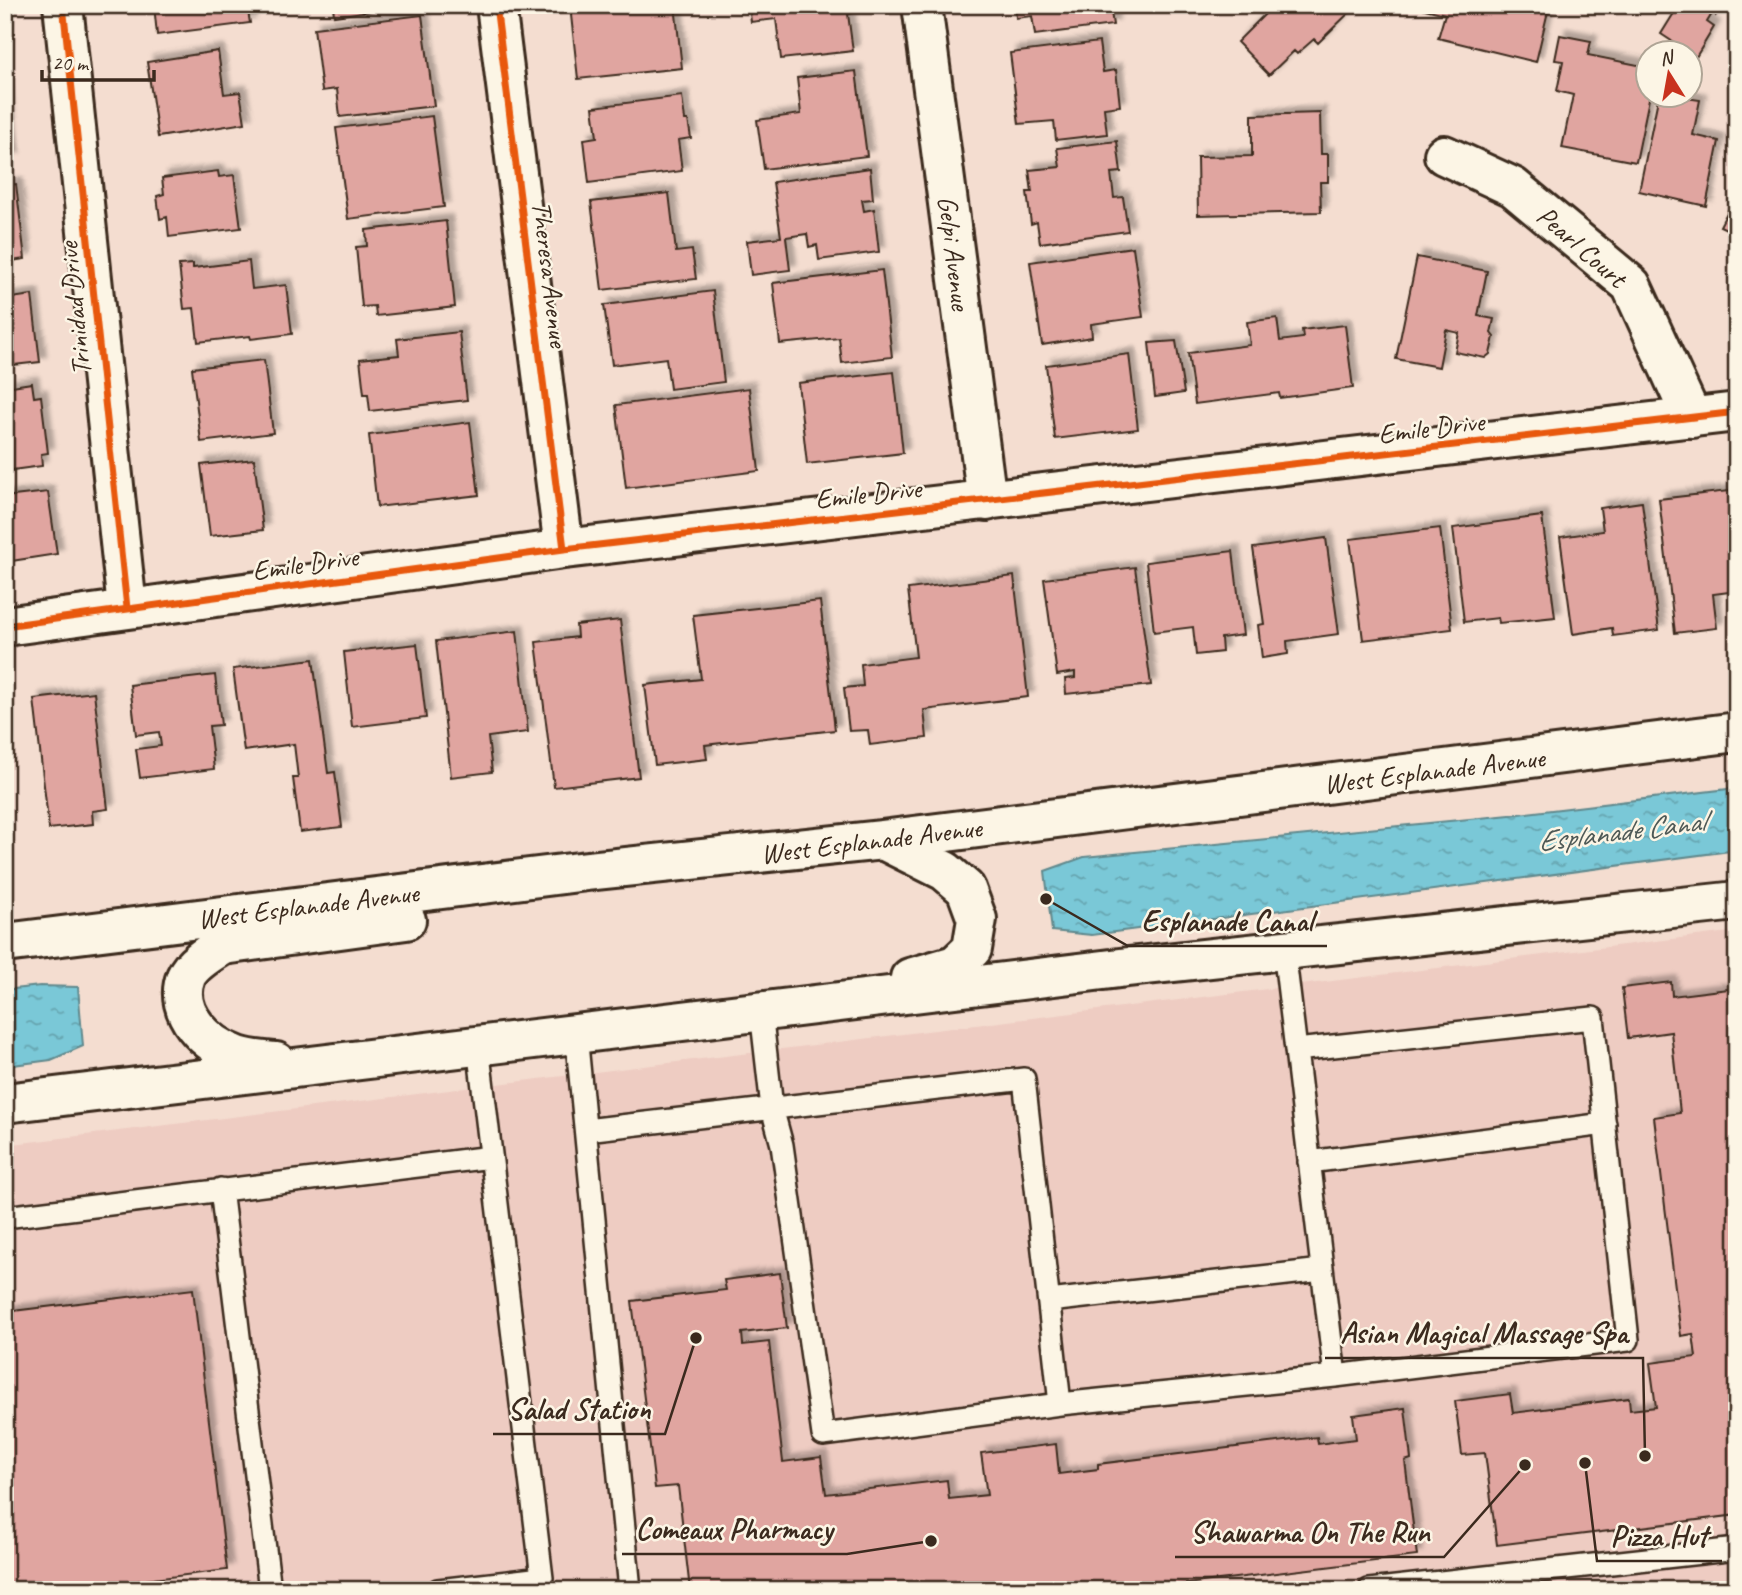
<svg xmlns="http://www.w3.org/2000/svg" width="1742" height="1595" font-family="Caveat,sans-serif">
<defs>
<pattern id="water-ripples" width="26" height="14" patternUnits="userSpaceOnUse" patternTransform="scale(1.75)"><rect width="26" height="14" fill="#7ac8d7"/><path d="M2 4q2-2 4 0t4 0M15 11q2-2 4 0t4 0" fill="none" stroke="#65a3ae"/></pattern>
<filter id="shadow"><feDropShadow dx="6" dy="-6" stdDeviation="2" flood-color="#0004"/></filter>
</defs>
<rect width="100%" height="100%" fill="#f4ddd0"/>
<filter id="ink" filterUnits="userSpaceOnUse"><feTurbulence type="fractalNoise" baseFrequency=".0143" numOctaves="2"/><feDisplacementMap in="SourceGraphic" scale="14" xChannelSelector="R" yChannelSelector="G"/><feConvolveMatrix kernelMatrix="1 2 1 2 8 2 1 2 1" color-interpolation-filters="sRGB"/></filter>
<g filter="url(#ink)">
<path fill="#eeccc2" d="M 1737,931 L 1737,1582 L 1667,1590 L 5,1590 L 5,1145 Z"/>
<path fill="url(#water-ripples)" stroke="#61898d" stroke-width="2" d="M 1737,788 L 1737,850 L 1092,935 L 1052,931 L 1045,871 L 1084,857 L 1510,815 Z
M 40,986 L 78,987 L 83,1046 L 51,1060 L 5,1066 L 5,990 Z"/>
<path fill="#e0a5a0" stroke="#3b2a1e" stroke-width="2" filter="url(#shadow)" d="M 154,5 L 247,5 L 250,23 L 157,35 Z
M 333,5 L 414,5 L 334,16 Z
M 580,5 L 675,5 L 682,68 L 578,79 L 570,6 Z
M 749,5 L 851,5 L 852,13 L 848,14 L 853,51 L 781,59 L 776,19 L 751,22 Z
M 1015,5 L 1110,5 L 1113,25 L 1035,35 L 1032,16 L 1016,18 Z
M 1274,5 L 1357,5 L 1318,43 L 1314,39 L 1297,54 L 1294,51 L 1269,75 L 1237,42 Z
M 1543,5 L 1549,7 L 1536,62 L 1438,38 L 1445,14 L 1413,6 Z
M 1679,5 L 1686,9 L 1689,5 L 1722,5 L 1716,15 L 1715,9 L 1707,22 L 1714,27 L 1696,57 L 1661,34 Z
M 422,15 L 434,106 L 340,117 L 337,89 L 322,91 L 314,28 Z
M 1560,35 L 1591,41 L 1588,55 L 1648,67 L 1648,94 L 1650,94 L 1636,162 L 1562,148 L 1573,95 L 1557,91 L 1563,61 L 1555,60 Z
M 1099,42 L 1103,72 L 1116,70 L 1120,106 L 1104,108 L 1107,134 L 1056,140 L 1054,121 L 1019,124 L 1010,53 Z
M 218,51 L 224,94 L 240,92 L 245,123 L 158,137 L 147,62 Z
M 856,71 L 867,156 L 764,169 L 757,120 L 801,114 L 797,78 Z
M 5,92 L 13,158 L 5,159 Z
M 1659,94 L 1700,100 L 1693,135 L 1719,141 L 1706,206 L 1639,191 Z
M 682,96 L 685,120 L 688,120 L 691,138 L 678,140 L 682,171 L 589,183 L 584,139 L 597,137 L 593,107 Z
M 1320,113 L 1321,154 L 1328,154 L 1328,182 L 1320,182 L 1321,212 L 1198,215 L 1197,157 L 1252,156 L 1252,115 Z
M 432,116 L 444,207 L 348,219 L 336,128 Z
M 1117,141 L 1121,172 L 1111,173 L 1114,198 L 1123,197 L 1128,231 L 1040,243 L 1037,222 L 1031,224 L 1027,192 L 1032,192 L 1029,170 L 1060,167 L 1057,148 Z
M 870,168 L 873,199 L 862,200 L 864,211 L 874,209 L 879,252 L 819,260 L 817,245 L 809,247 L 807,234 L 786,237 L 790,270 L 751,275 L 747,241 L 781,237 L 773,182 Z
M 218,171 L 219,177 L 234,175 L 241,228 L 169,237 L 167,217 L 160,219 L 157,196 L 164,194 L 162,178 Z
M 16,184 L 25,259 L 5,262 L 5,185 Z
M 669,193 L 676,252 L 692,250 L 696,279 L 602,290 L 591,202 Z
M 1737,193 L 1737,234 L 1720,226 Z
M 446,221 L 455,307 L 376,316 L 375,306 L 362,307 L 356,247 L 367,246 L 366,230 Z
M 1133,247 L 1143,317 L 1091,324 L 1092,337 L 1042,345 L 1030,262 Z
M 1417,257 L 1487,271 L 1478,316 L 1494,319 L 1491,333 L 1494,337 L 1490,354 L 1485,358 L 1455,352 L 1459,333 L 1446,330 L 1439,367 L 1396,359 Z
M 249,261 L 252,289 L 286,285 L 292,334 L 251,339 L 250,336 L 198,342 L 194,308 L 184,309 L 179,265 L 193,264 L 193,268 Z
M 882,270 L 892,357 L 842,363 L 839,338 L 780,344 L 773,283 Z
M 713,291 L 724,382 L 670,389 L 666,358 L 612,365 L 604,305 Z
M 32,295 L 40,362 L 5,366 L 5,299 Z
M 1277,318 L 1280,341 L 1303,338 L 1302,330 L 1345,325 L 1353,388 L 1280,398 L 1279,393 L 1195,404 L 1188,353 L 1250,345 L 1247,322 Z
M 459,332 L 467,400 L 370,411 L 368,394 L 364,394 L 360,359 L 399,355 L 397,339 Z
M 1176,341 L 1184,393 L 1155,397 L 1149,343 Z
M 1129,354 L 1138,429 L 1055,439 L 1046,365 Z
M 264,360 L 273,433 L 201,442 L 192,368 Z
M 894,372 L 903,453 L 807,464 L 798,383 Z
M 32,383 L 34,397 L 41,396 L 48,453 L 41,454 L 42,466 L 5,471 L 5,387 Z
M 749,388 L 759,471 L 626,488 L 616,405 Z
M 470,422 L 479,495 L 377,507 L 369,435 Z
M 254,459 L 263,530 L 210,536 L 201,465 Z
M 1737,490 L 1737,591 L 1713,594 L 1717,628 L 1675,633 L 1659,499 Z
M 48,492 L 57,554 L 5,562 L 5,497 Z
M 1642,502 L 1659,630 L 1613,636 L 1612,628 L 1573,634 L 1560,537 L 1603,531 L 1600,508 Z
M 1542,516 L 1555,617 L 1499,623 L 1498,618 L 1464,622 L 1453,528 Z
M 1440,528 L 1452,629 L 1363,640 L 1350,539 Z
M 1326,538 L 1339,634 L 1287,641 L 1288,654 L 1262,658 L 1258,625 L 1264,624 L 1253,548 Z
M 1233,551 L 1243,635 L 1221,638 L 1222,652 L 1196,655 L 1193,627 L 1154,632 L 1146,562 Z
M 1135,567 L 1151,685 L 1066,694 L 1065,679 L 1075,678 L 1075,672 L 1057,675 L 1044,579 Z
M 1014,576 L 1028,697 L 924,710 L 927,738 L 870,745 L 868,730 L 849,731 L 844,688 L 863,686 L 861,664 L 916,657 L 908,589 Z
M 820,601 L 835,730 L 705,745 L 707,759 L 655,765 L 645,685 L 701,679 L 693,615 Z
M 620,620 L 639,777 L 554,787 L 536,642 L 577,637 L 576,625 Z
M 517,631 L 528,732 L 488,737 L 492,772 L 451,777 L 436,641 Z
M 417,644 L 426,718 L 352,727 L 344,652 Z
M 313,659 L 328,773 L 335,772 L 342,827 L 300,832 L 293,778 L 298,778 L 294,744 L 244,751 L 233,669 Z
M 215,675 L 221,725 L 209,726 L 214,769 L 140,778 L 136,749 L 161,746 L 159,732 L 136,735 L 130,685 Z
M 94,692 L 108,809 L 92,811 L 93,824 L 49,829 L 34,699 Z
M 1671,982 L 1672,996 L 1737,988 L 1737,1515 L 1497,1545 L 1485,1453 L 1462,1455 L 1455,1401 L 1510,1394 L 1513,1413 L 1629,1398 L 1630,1410 L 1656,1407 L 1650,1363 L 1696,1357 L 1693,1334 L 1681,1336 L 1654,1117 L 1680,1113 L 1671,1032 L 1628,1038 L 1622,988 Z
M 780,1273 L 787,1328 L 742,1333 L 743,1345 L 769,1342 L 783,1462 L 821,1457 L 826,1494 L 947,1480 L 949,1499 L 987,1495 L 981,1453 L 1056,1444 L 1059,1474 L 1098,1469 L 1098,1464 L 1317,1437 L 1318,1444 L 1356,1439 L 1353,1415 L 1405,1408 L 1411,1459 L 1405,1461 L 1417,1556 L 1136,1590 L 690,1590 L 678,1486 L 655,1488 L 632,1301 L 726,1290 L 724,1280 Z
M 193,1289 L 227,1570 L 63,1590 L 5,1590 L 5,1312 Z"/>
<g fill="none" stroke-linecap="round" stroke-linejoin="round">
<defs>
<path id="lane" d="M 1284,950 L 1335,1376 L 1628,1340 L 1593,1018 L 1296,1050
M 761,1011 L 772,1108 L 782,1145 L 823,1435 L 1060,1404
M 576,1034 L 630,1590
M 586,1130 L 1024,1079 L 1060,1404 L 1335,1376
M 1309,1162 L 1605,1124
M 221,1189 L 270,1590
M 5,1217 L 491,1157
M 1049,1301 L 1322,1270
M 438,1590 L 542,1578 L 478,1046
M 1369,1590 L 1737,1549"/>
<path id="street" d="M 63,5 L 127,608
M 496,5 L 564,549
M 922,5 L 987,501
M 1444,155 L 1513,187 L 1631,285 L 1692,418
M 5,626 L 564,549 L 1737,412"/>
<path id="secondary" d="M 883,840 L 945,871 L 966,889 L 977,919 L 972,949 L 955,965 L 910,978
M 5,943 L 587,871 L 883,840 L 1737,732
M 276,1062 C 264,1061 250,1060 238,1056 C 208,1046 172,1013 186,977 C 192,963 210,953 223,945 L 406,920
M 5,1103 L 1128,967 L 1737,901"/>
</defs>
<use href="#lane" stroke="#3b2a1e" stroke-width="26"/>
<use href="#street" stroke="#3b2a1e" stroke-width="44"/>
<use href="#secondary" stroke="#3b2a1e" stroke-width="44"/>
<use href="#lane" stroke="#fcf5e5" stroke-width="21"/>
<use href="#street" stroke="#fcf5e5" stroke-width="38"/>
<use href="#secondary" stroke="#fcf5e5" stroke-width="38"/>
<defs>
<path id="cycleway" d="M 63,5 L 127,608
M 496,5 L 564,549
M 5,626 L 564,549 L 1737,412"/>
</defs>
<use href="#cycleway" stroke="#fcf5e5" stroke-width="11"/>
<use href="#cycleway" stroke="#e8590c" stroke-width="7"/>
</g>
</g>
<g text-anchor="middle" stroke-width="5" stroke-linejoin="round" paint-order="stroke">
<g font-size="28" fill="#3b2a1e" stroke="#fcf5e5">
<text transform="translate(1582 246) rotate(41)" y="10">Pearl Court</text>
<text transform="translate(955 253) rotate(83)" y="10">Gelpi Avenue</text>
<text transform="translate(551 274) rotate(83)" y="10">Theresa Avenue</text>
<text transform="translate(74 309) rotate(-96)" y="10">Trinidad Drive</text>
<text transform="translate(1431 427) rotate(-7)" y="10">Emile Drive</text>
<text transform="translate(868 493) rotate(-6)" y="10">Emile Drive</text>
<text transform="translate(305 563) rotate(-8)" y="10">Emile Drive</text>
<text transform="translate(1434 770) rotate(-7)" y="10">West Esplanade Avenue</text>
<text transform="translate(871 840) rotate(-7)" y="10">West Esplanade Avenue</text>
<text transform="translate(308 905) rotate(-7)" y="10">West Esplanade Avenue</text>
</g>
<g font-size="30" font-style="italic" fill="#4e5956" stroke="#fcf5e5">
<text transform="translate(1621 831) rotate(-7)" y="10">Esplanade Canal</text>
</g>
</g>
<path fill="none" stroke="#3b2a1e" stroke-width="2.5" d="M1046 899L1128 946H1327M1645 1456L1643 1358H1325M696 1338L665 1434H493M931 1541L847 1554H622M1525 1465L1444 1557H1175M1585 1463L1597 1561H1722"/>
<g fill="#3b2a1e" stroke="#fcf5e5" stroke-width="2.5">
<circle cx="1046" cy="899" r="7"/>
<circle cx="1645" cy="1456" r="7"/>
<circle cx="696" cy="1338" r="7"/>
<circle cx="931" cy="1541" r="7"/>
<circle cx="1525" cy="1465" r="7"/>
<circle cx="1585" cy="1463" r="7"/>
</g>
<g font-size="30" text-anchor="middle" font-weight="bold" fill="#3b2a1e" stroke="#fcf5e5" stroke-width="5" stroke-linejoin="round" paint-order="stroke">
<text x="1227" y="931">Esplanade Canal</text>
<text x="1484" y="1343">Asian Magical Massage Spa</text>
<text x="579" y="1419">Salad Station</text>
<text x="734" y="1539">Comeaux Pharmacy</text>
<text x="1310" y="1542">Shawarma On The Run</text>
<text x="1659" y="1546">Pizza Hut</text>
</g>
<rect width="1742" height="1595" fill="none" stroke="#fcf5e5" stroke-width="28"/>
<rect x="14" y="14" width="1714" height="1567" fill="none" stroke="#3b2a1e" stroke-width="2.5" filter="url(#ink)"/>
<g transform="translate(1669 74) rotate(349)"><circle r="33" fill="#fcf5e5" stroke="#afa495" stroke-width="2"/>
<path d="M0-5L12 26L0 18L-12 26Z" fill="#c8321e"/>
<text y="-10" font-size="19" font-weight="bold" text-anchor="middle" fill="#3b2a1e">N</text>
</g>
<path d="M42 70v10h112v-10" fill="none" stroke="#3b2a1e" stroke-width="3.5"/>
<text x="52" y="70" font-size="21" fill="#3b2a1e" stroke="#fcf5e5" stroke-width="5" paint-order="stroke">20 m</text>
</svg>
